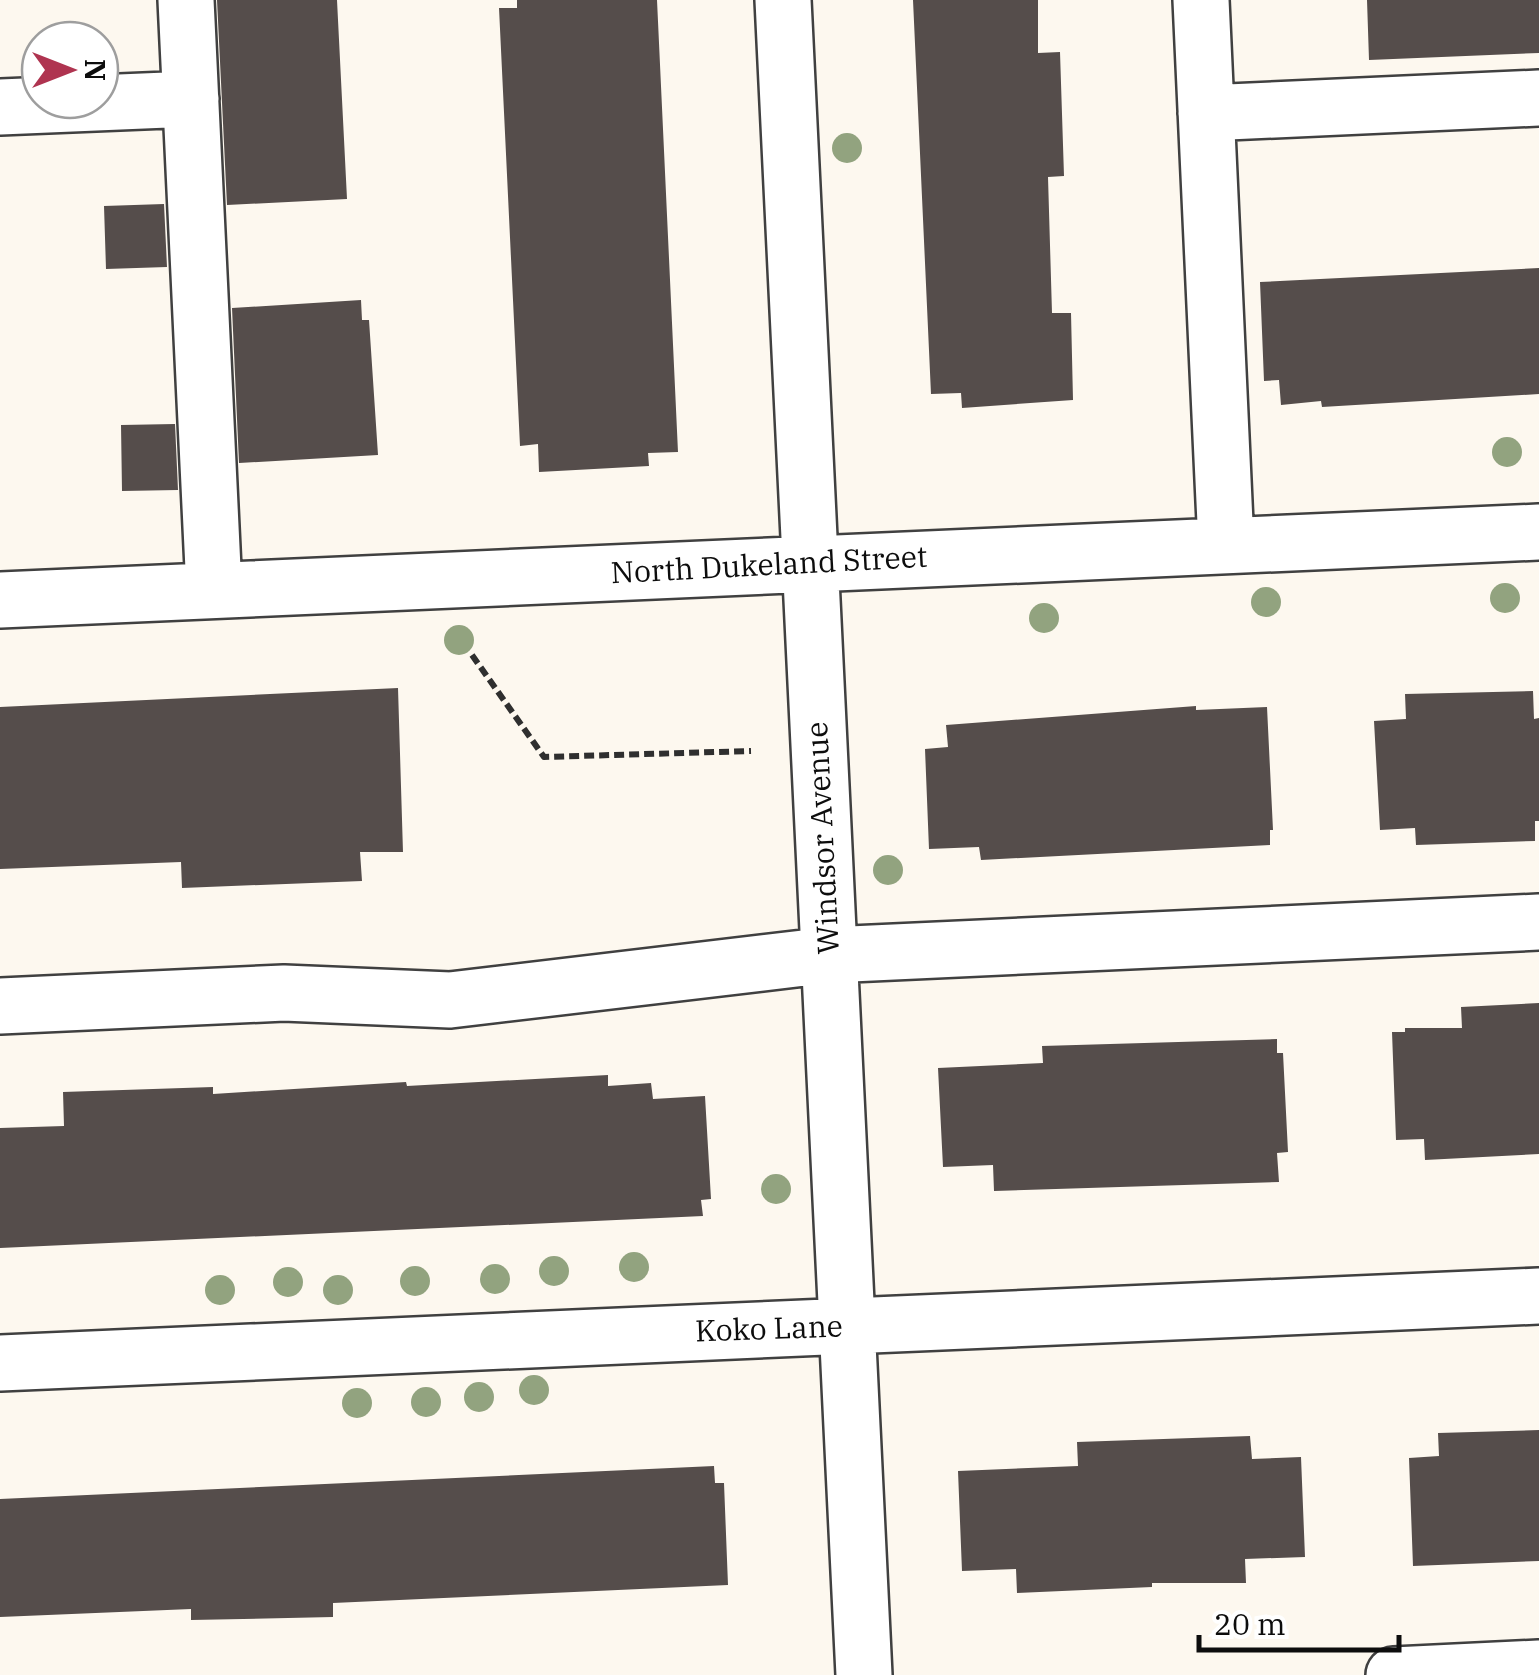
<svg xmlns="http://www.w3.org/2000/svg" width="1539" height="1675" font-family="'IBM Plex Serif',serif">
<rect width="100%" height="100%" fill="#fdf8ef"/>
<path fill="#554d4b" d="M 217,0 L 337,0 L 347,199 L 227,205 Z
M 517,0 L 657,0 L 678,452 L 648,453 L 649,466 L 539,472 L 538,444 L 520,446 L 499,8 L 517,8 Z
M 913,0 L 1038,0 L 1038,53 L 1060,52 L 1064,176 L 1048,177 L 1052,313 L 1071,313 L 1073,400 L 962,408 L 961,393 L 931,394 Z
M 1367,0 L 1539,0 L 1539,53 L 1369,60 Z
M 164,204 L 167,267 L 106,269 L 104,206 Z
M 1539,268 L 1539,394 L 1322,407 L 1321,401 L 1281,405 L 1279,380 L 1264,381 L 1260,282 Z
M 361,300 L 362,320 L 369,320 L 378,455 L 239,463 L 232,308 Z
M 175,424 L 178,490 L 122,491 L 121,425 Z
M 398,688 L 403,852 L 360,852 L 362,881 L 182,888 L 181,862 L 0,869 L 0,707 Z
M 1533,691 L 1534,719 L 1539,718 L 1539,821 L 1535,821 L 1535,841 L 1416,845 L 1415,828 L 1380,830 L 1374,721 L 1406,719 L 1405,694 Z
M 1196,706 L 1196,710 L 1267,707 L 1273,830 L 1270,830 L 1270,845 L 981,860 L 979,847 L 929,849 L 925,749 L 948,747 L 946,725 Z
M 1539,1003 L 1539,1154 L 1425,1160 L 1424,1139 L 1396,1140 L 1392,1032 L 1405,1032 L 1405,1028 L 1462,1028 L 1461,1007 Z
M 1277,1039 L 1277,1053 L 1283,1053 L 1288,1152 L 1277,1153 L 1279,1182 L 994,1191 L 993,1165 L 943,1167 L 938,1068 L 1043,1063 L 1042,1046 Z
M 608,1075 L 608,1086 L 651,1083 L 653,1099 L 705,1096 L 711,1199 L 701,1200 L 703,1216 L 0,1248 L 0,1128 L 64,1126 L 63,1092 L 213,1087 L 213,1094 L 406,1082 L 407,1086 Z
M 1539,1430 L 1539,1561 L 1413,1566 L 1409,1458 L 1439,1456 L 1438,1433 Z
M 1250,1436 L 1252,1459 L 1301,1457 L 1305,1557 L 1245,1559 L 1246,1583 L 1152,1583 L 1152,1587 L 1017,1593 L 1016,1569 L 962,1571 L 958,1471 L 1078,1466 L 1077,1442 Z
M 714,1466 L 715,1483 L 724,1483 L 728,1585 L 333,1603 L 333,1617 L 191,1620 L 191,1609 L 0,1617 L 0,1499 Z"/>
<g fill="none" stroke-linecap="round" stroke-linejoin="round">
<defs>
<path id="minor" d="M 186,0 L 214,590
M 783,0 L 864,1675
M 1201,0 L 1226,545
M 0,107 L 191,99
M 1206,113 L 1539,98
M 0,600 L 1539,532
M 0,1006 L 284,993 L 450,1000 L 829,955 L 1539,922
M 0,1363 L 1539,1296
M 1394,1675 L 1539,1668"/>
</defs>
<use href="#minor" stroke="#404040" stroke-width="60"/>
<path stroke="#2f2f2f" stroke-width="6" stroke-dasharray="10 5" stroke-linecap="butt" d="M 472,655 L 544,757 L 751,751"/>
<use href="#minor" stroke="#fff" stroke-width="55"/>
</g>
<g fill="#92a37f">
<circle cx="847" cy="148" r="15"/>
<circle cx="1507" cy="452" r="15"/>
<circle cx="1505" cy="598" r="15"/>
<circle cx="1266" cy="602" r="15"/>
<circle cx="1044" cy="618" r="15"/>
<circle cx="459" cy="640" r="15"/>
<circle cx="888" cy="870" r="15"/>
<circle cx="776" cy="1189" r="15"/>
<circle cx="634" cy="1267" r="15"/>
<circle cx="554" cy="1271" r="15"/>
<circle cx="495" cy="1279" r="15"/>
<circle cx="415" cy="1281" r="15"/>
<circle cx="288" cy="1282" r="15"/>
<circle cx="220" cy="1290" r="15"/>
<circle cx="338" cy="1290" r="15"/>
<circle cx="534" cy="1390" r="15"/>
<circle cx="479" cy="1397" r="15"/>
<circle cx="426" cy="1402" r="15"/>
<circle cx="357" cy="1403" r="15"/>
</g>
<g text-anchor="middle" stroke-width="10" stroke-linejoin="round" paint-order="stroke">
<g font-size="30" fill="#0d0d0d" stroke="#fff">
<text transform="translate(769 565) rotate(-3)" y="10">North Dukeland Street</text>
<text transform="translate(823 838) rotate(-93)" y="10">Windsor Avenue</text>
<text transform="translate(769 1329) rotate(-2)" y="10">Koko Lane</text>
</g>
</g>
<g transform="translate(70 70) rotate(90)"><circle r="48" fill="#ffffff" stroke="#9e9e9e" stroke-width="2.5"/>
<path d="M0-8L18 38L0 25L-18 38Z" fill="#af3450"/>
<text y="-15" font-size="28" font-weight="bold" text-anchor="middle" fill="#0d0d0d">N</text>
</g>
<path d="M1199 1635v15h200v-15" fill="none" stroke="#0d0d0d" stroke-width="5"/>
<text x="1214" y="1635" font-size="30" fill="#0d0d0d" stroke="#ffffff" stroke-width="8" paint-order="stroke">20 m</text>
</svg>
